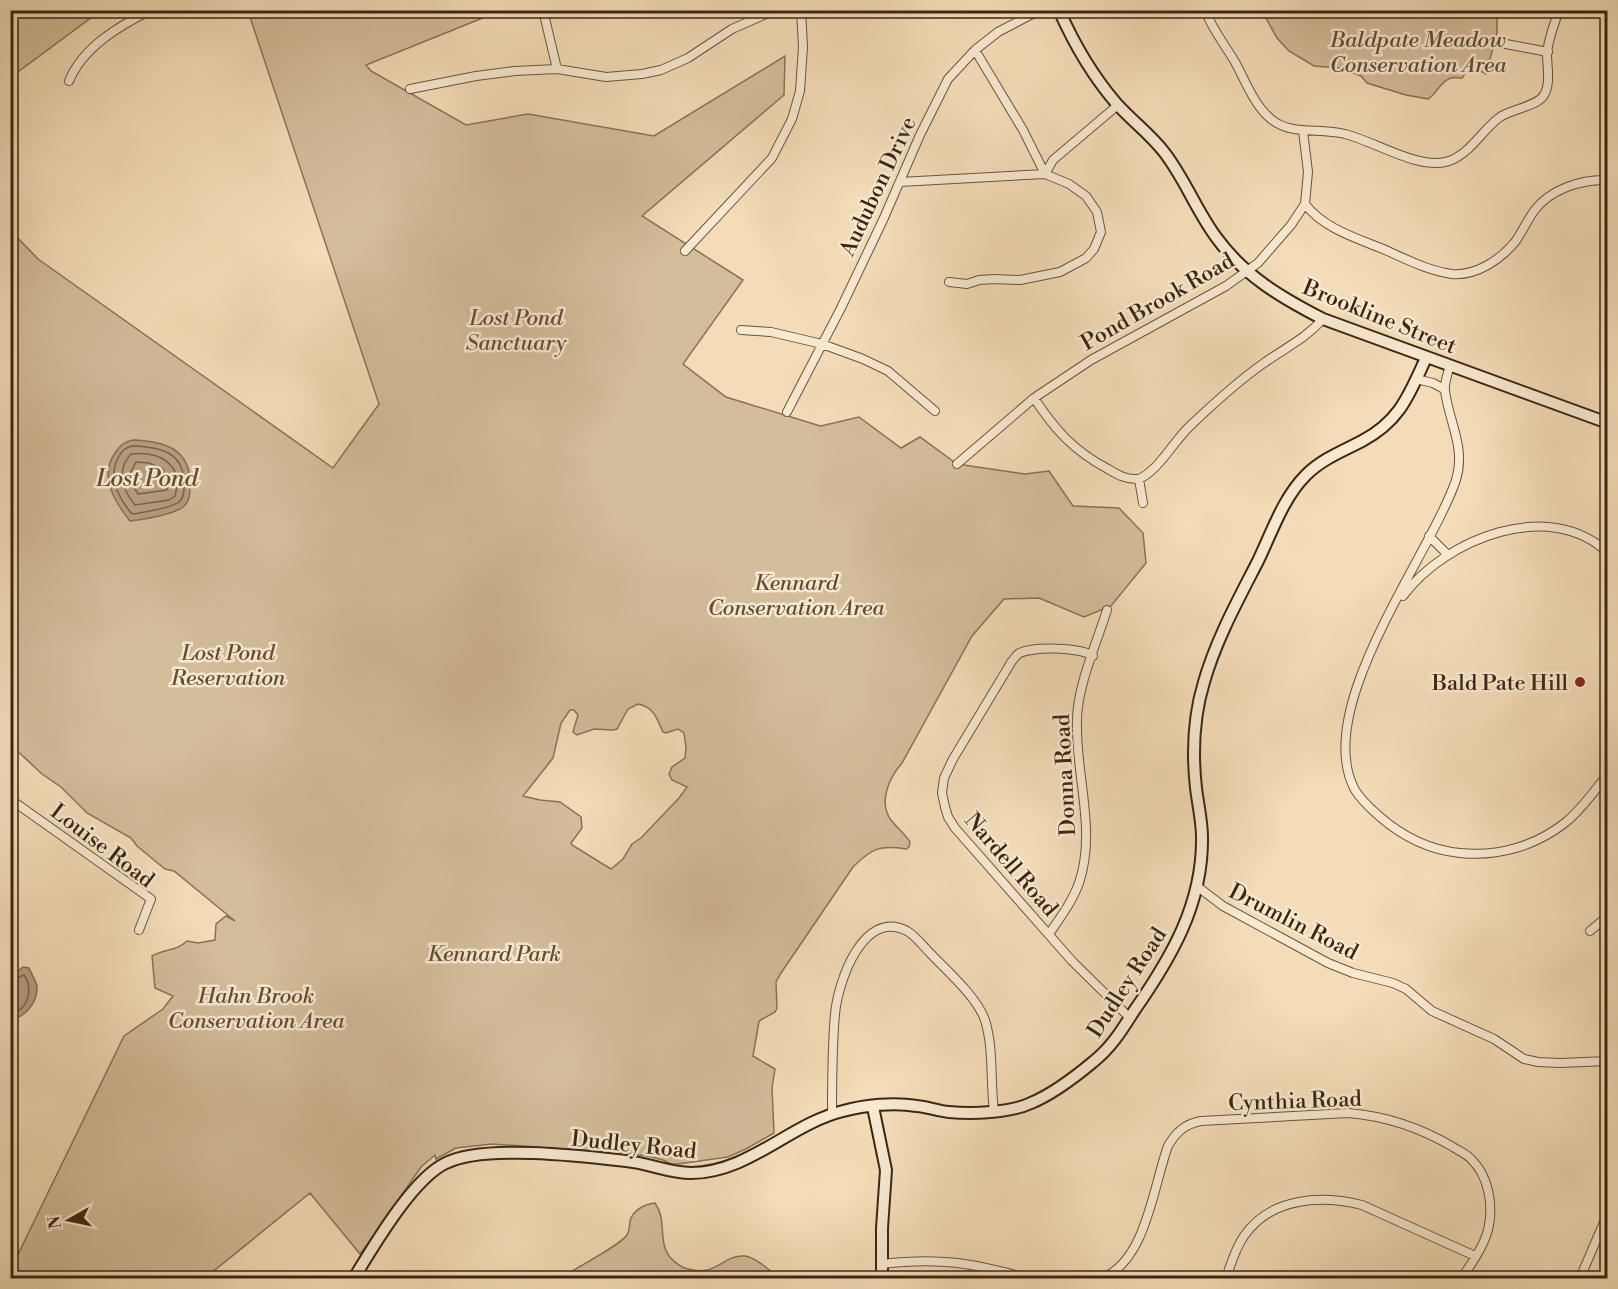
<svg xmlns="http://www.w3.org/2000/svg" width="1618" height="1289" font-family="'Libre Bodoni',serif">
<rect width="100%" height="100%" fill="#f3dcb7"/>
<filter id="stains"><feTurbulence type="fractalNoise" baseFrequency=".00333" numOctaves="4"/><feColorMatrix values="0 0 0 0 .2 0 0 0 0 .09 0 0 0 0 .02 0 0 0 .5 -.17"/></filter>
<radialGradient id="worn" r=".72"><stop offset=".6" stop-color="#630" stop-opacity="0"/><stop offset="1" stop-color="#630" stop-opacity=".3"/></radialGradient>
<path fill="#d4bd9b" stroke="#887257" stroke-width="1.5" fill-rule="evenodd" d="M 11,10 L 100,10 L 100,11 L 11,77 Z
M 248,11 L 500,11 L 366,65 L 371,71 L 466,125 L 528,114 L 654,136 L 785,56 L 784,95 L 642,216 L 743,280 L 683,364 L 726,397 L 817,425 L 821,426 L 859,417 L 901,448 L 920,437 L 957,464 L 1025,474 L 1049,471 L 1073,506 L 1119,508 L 1143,533 L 1146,563 L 1111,606 L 1084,617 L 1039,598 L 1004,599 L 972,636 L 902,763 C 889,778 878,802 891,820 C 897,828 905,834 910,842 L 909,847 L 906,849 C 880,845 872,848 853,867 L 781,973 L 776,982 L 777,1008 L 775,1012 L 759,1021 L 753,1056 L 775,1069 L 772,1088 L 774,1133 L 746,1149 L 728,1157 L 678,1164 L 671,1164 L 663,1160 L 647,1156 L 621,1153 L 492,1144 L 456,1148 L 436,1159 L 435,1155 L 421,1167 L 398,1200 L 399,1202 L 360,1254 L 310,1193 L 205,1278 L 11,1278 L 11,1269 L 124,1036 L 163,1009 L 173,996 L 155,988 L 152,956 C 166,948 175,952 187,941 L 198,943 L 215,940 L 216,924 L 226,916 L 235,921 L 174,871 L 165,869 L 137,846 L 131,838 L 87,813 L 61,787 L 42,774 L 11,745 L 10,230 L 38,259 L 333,468 L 379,404 ZM 638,704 C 654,707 657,719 663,732 L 666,733 L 678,729 L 684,733 L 686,747 L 685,758 L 672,767 L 669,774 L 672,780 L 687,787 L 679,798 L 641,838 L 632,844 L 623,859 L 611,869 L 572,845 L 571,843 L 582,828 L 581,817 L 560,802 L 540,800 L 523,796 L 553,758 L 561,723 L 570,710 L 574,710 L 578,715 L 573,732 L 577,735 L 594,729 L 613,730 L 617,729 L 628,709 Z
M 1262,11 L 1497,11 L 1497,33 L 1486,74 L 1471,66 L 1462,78 C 1458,78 1455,77 1451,78 C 1440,81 1437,94 1428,99 L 1406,95 L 1367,83 L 1361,76 L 1340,68 L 1314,66 L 1289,51 L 1277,38 Z
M 655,1203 C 667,1219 658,1241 669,1256 C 675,1263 680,1267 688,1269 C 718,1277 723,1254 745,1256 C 757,1258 770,1271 779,1278 L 561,1278 C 576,1267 617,1248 627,1235 C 630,1230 629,1227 630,1221 C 633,1210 645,1204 655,1203 Z"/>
<path fill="#b59e7f" stroke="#856e54" stroke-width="1.5" d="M 133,440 C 163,441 191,448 190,485 C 190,493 190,501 183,507 C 175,514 141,520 130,521 C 114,501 99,476 115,453 C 120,445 124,442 133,440 Z
M 23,967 L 29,968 C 31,973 36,981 37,986 C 38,1002 25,1018 11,1019 L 11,977 Z"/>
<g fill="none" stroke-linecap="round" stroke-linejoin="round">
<path stroke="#786249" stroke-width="1.5" d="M 133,446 C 160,447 185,452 184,485 C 184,491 184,498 179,502 C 172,508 144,512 134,514 L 131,513 C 119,498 108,477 118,458 C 122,451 125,447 133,446 Z
M 131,454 C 160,451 184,464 175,496 L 169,500 L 135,505 C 122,489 116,470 131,454 Z
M 136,462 L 149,463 L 163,469 L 168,483 L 167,490 L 138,494 L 133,486 L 130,473 Z
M 10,981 L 24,975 C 33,988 29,1011 10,1013"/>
<defs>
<path id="street" d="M 543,10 L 557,69
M 1205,10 C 1212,29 1225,45 1235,62 C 1245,80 1254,105 1271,119 C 1291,136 1320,127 1345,134 C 1374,141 1420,171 1449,161 C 1470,154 1483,129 1500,117 C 1512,109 1538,106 1544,95 C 1551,83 1547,67 1547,54 C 1548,39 1554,25 1559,10
M 1506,44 L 1548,52
M 69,81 C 83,47 119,26 151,10
M 410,89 L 476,76 L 515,71 L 557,69 L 606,77 L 642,74 L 661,70 L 688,58 L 732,29 L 775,10
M 900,182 L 1045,174 L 1053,160 L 1118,105
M 1305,204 C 1323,228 1356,238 1383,249 C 1404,258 1428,271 1452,274 C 1476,276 1500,260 1515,242 C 1522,232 1527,221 1534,211 C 1550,189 1582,179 1608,180
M 685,251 L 772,158 L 792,119 L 800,91 L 803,47 L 801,10
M 949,282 L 967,284 L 979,280 L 994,279 L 1020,280 L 1060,272 L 1086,258 L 1094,249 L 1101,232 L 1097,212 L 1086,196 L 1069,184 L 1045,174 L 1023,130 L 975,50
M 741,330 L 771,332 L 822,344 L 863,359 L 888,371 L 935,411
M 1450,365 C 1448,373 1444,383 1445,391 C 1449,422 1466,448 1456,480 C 1429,558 1311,709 1355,790 C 1361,800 1371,809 1379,816 C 1403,837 1429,850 1460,853 C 1498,857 1536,846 1566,822 C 1582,809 1595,790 1608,774
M 1416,379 L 1433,383 L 1444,389
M 1034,398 C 1055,430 1074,451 1108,469 C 1118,475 1127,480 1139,479
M 787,412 L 841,308 L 883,220 L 920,135 L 948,79 L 975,50 L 998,32 L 1040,10
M 957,464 L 1034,398 L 1091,360 L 1226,286 L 1258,263 L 1291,225 L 1305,204 L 1308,172 L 1303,131
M 1143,503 L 1139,479 C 1159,470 1173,442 1190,426 C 1213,404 1238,381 1264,363 C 1285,348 1305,339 1323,319
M 1429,536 L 1448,555
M 1403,596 C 1445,539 1550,497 1608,553
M 1093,656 C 1082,647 1030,646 1018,654 C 1016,656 1014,659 1012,661 L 953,759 L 944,778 L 942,793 L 945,807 L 948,817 L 955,828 L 1072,961 L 1130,1018
M 10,799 L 151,899 L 139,930
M 1198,887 L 1223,906 L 1328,963 L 1353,973 L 1393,983 L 1406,989 L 1432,1011 L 1494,1039 L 1524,1059 L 1538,1062 L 1560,1063 L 1608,1061
M 1590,931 L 1608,916
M 1049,934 C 1060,918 1072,902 1079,883 C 1097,830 1075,774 1077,720 C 1077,687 1097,642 1107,610
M 832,1115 C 832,1081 832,1047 835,1014 C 838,982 863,908 907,931 C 916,936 923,946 930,953 C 947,971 977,997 985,1020 C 994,1050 990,1080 994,1111
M 882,1264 C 939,1257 972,1263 1027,1278
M 1582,1274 L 1594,1278
M 1102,1278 C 1146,1261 1153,1187 1168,1146 C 1176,1132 1185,1124 1201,1121 L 1348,1113 C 1385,1116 1421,1128 1453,1147 C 1459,1151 1467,1154 1472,1160 C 1488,1176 1493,1203 1489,1225 C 1486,1244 1472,1262 1462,1278
M 1226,1278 C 1231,1264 1235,1249 1244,1236 C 1271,1197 1321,1195 1362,1205 L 1475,1256
M 1580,1278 L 1608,1213"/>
<path id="secondary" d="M 1059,10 C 1074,44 1092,75 1116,103 C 1131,120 1150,134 1164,152 C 1185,179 1196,210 1216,237 C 1244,276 1282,298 1323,319 L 1608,423
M 873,1107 L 886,1170 L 882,1228 L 882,1278
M 354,1278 C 373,1247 413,1178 446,1163 C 483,1144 583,1156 626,1161 C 648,1163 669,1173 691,1173 C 748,1173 790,1124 843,1111 C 865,1105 894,1102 917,1106 C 928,1107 938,1111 949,1112 C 972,1114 1010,1113 1031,1103 C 1053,1094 1075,1077 1093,1062 C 1111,1048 1122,1030 1134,1011 C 1171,958 1203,904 1202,837 C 1202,821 1198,805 1196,788 C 1192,752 1193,718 1204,682 C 1216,640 1238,600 1258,561 C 1272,532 1283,498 1306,475 C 1322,459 1343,451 1362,441 C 1400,421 1409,395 1426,358"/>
</defs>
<use href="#street" stroke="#6a543c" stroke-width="10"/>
<use href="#secondary" stroke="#3c2613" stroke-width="14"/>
<use href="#street" stroke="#f7e8d0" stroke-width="8"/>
<use href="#secondary" stroke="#f7e8d0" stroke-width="10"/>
</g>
<circle fill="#8f2418" stroke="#f7e8d0" stroke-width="2" cx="1580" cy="682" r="6"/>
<g text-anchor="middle" stroke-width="5" stroke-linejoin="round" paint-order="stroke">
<g font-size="22" font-style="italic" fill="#624c35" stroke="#f7e8d0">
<text x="1418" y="47">Baldpate Meadow<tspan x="1418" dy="25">Conservation Area</tspan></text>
<text x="516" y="325">Lost Pond<tspan x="516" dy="25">Sanctuary</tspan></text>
<text x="796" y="590">Kennard<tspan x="796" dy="25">Conservation Area</tspan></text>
<text x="228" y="660">Lost Pond<tspan x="228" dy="25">Reservation</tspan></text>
<text x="494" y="961">Kennard Park</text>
<text x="256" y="1003">Hahn Brook<tspan x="256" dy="25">Conservation Area</tspan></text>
</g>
<g font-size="22" fill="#3c2613" stroke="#f7e8d0">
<text transform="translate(877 186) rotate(-65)" y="8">Audubon Drive</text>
<text transform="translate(1157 301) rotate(-30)" y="8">Pond Brook Road</text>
<text transform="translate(1380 316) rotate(22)" y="8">Brookline Street</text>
<text transform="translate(1064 775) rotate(-93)" y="8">Donna Road</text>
<text transform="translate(103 845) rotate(37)" y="8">Louise Road</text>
<text transform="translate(1012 864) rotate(49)" y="8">Nardell Road</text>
<text transform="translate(1294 921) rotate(27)" y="8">Drumlin Road</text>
<text transform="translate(1126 982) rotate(-57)" y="8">Dudley Road</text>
<text transform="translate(1295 1100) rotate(-2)" y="8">Cynthia Road</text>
<text transform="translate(634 1144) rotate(6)" y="8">Dudley Road</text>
</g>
<g font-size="22" fill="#3c2613" stroke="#f7e8d0" text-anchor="end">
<text x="1568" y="690">Bald Pate Hill</text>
</g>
<g font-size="24" font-style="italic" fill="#604a33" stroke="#f7e8d0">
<text x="147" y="486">Lost Pond</text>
</g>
</g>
<rect width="1618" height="1289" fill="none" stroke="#f3dcb7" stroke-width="36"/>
<rect x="12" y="12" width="1594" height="1265" fill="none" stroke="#3c2613" stroke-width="3"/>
<rect x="18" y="18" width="1582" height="1253" fill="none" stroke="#3c2613" stroke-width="1.5"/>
<g transform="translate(69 1220) rotate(261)" stroke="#f7e8d0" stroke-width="4.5" paint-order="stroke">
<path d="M0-4.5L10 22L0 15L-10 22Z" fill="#3c2613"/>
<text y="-9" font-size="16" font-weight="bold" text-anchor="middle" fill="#3c2613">N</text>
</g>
<rect width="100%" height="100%" filter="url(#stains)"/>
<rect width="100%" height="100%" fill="url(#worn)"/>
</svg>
